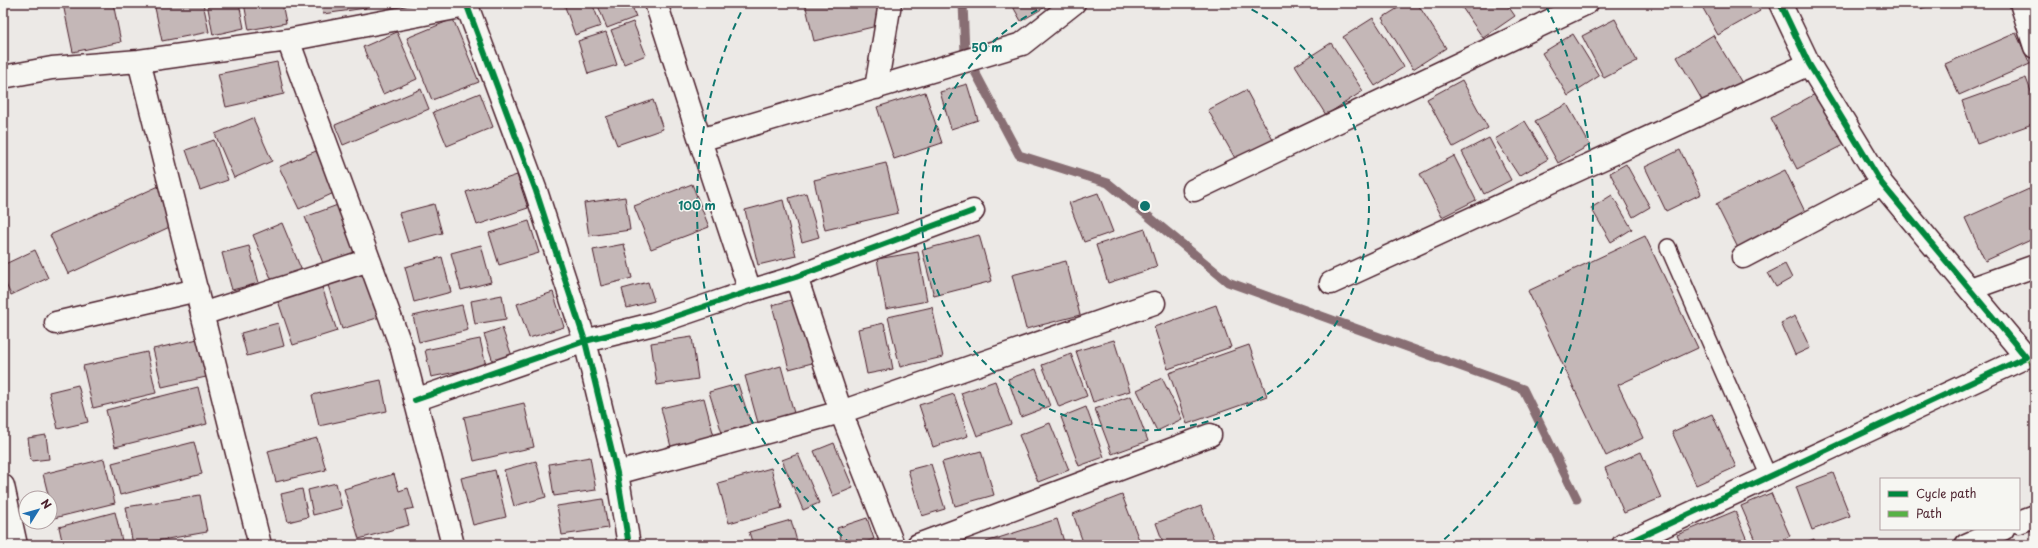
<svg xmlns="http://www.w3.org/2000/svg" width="2038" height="548" font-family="'Playpen Sans',sans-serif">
<rect width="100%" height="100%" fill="#ece9e6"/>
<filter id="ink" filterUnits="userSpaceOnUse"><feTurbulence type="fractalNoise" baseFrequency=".025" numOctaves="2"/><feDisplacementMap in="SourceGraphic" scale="8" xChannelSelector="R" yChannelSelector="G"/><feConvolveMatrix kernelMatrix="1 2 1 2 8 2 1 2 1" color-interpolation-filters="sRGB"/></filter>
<g filter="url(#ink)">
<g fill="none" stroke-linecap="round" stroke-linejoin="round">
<path stroke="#886e73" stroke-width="9" d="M 963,3 L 965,53 L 1019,155 L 1108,183 L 1228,282 L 1523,389 L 1577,499"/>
</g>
<path fill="#c4b7b7" stroke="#4a1f2b" d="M 71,3 L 113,3 L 121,42 L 73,52 L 63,4 Z
M 154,3 L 203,3 L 209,32 L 162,41 Z
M 207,3 L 239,3 L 244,28 L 213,35 Z
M 244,3 L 282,3 L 286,23 L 249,30 Z
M 321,3 L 365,3 L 366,8 L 323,14 Z
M 592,3 L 601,26 L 575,35 L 564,4 Z
M 597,3 L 631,3 L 636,17 L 607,28 Z
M 805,3 L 876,3 L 881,25 L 814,41 Z
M 1011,3 L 1052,3 L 1021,21 Z
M 1406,3 L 1417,3 L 1446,48 L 1413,69 L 1382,18 Z
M 1459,3 L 1506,3 L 1515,16 L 1483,38 Z
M 1700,3 L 1755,3 L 1760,11 L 1718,35 Z
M 1918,3 L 1936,3 L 1920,9 Z
M 1373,18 L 1404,67 L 1375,86 L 1343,37 Z
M 453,19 L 479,82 L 432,100 L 407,38 Z
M 1615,19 L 1637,61 L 1604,78 L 1582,36 Z
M 633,22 L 646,55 L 624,64 L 611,30 Z
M 397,32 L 417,79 L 383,94 L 363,47 Z
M 606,32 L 617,65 L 588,74 L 578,41 Z
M 2016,33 L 2030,64 L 1959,95 L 1945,64 Z
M 1573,34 L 1599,76 L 1568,96 L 1542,53 Z
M 1713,35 L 1742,83 L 1705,105 L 1677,57 Z
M 1331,43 L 1363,91 L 1326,115 L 1295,66 Z
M 277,62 L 284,94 L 226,107 L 218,74 Z
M 2026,78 L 2035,102 L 2035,123 L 1977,144 L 1962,101 Z
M 1462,80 L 1488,128 L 1453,147 L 1427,99 Z
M 967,84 L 978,120 L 951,129 L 940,92 Z
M 421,89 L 429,109 L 343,145 L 335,125 Z
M 1246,90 L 1273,140 L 1236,160 L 1208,110 Z
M 925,92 L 942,143 L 894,159 L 877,107 Z
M 480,93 L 493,127 L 447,146 L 433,112 Z
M 1817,93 L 1844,145 L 1797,169 L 1771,118 Z
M 653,100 L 663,129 L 617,145 L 606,117 Z
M 1567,104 L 1590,145 L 1558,163 L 1535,121 Z
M 253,118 L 272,161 L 234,178 L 215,134 Z
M 1525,121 L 1548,159 L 1519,176 L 1495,139 Z
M 1489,138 L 1511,180 L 1484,194 L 1462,152 Z
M 214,140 L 228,180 L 200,190 L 186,150 Z
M 1680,150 L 1701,194 L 1666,211 L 1645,167 Z
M 316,151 L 336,192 L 299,209 L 279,167 Z
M 1454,156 L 1476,200 L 1442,217 L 1420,174 Z
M 886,163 L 898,213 L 825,230 L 814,180 Z
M 1626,164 L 1650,207 L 1633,217 L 1610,173 Z
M 1785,170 L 1807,216 L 1739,250 L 1716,204 Z
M 517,175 L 528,208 L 477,225 L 466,192 Z
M 692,184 L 709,227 L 651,249 L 634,206 Z
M 159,186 L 176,224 L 68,274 L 50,235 Z
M 2029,189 L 2035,203 L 2035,238 L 1985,261 L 1965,218 Z
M 806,193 L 819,237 L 802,242 L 789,198 Z
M 1098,193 L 1113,232 L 1084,242 L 1069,203 Z
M 1612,195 L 1632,229 L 1611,242 L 1591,208 Z
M 625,197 L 630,230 L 589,236 L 584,203 Z
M 783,200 L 796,256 L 758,265 L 745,210 Z
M 343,203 L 362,251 L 324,266 L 305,217 Z
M 434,204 L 442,233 L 408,242 L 399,213 Z
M 529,221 L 539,253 L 499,265 L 489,233 Z
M 282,223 L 304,276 L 275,288 L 253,235 Z
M 1145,229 L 1157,267 L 1108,283 L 1096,245 Z
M 979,235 L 992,281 L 934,296 L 922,250 Z
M 1645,236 L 1698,348 L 1618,385 L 1643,438 L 1606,456 L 1528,291 Z
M 624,244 L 632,278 L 601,286 L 593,250 Z
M 481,245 L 491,282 L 461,290 L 451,253 Z
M 249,246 L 259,283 L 232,290 L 222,253 Z
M 35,250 L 48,278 L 11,295 L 3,278 L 3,265 Z
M 918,252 L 927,301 L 886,309 L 877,259 Z
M 442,257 L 451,292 L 414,302 L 405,267 Z
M 1066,261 L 1080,315 L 1026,329 L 1012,275 Z
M 1785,264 L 1792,278 L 1776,287 L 1768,273 Z
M 364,267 L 380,317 L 342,329 L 326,279 Z
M 320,281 L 337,331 L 293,345 L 276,295 Z
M 648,282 L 654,301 L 627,308 L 622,289 Z
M 553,292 L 564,327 L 529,338 L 517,304 Z
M 502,295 L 506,319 L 475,324 L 471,301 Z
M 799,298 L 816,362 L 789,369 L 772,305 Z
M 462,305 L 468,330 L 419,342 L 413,316 Z
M 1216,305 L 1231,347 L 1168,369 L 1154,327 Z
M 932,307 L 943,357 L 900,367 L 888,317 Z
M 1795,316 L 1810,348 L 1795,355 L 1781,323 Z
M 278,323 L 284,346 L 247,356 L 241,333 Z
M 884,323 L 893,369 L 867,374 L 858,329 Z
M 502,328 L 512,356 L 493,362 L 484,334 Z
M 692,337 L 698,379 L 657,385 L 651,343 Z
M 198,339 L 206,377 L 162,387 L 153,349 Z
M 480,339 L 486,366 L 431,377 L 425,350 Z
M 1114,340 L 1130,391 L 1093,402 L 1076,351 Z
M 1249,345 L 1267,396 L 1187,424 L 1169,373 Z
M 147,352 L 156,393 L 93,408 L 83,366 Z
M 1071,354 L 1087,396 L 1059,407 L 1042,365 Z
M 781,366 L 794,413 L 758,423 L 745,376 Z
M 1036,369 L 1050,406 L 1021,417 L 1008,379 Z
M 1162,378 L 1182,419 L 1157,431 L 1137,390 Z
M 381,380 L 387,411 L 319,426 L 312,395 Z
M 995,381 L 1011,424 L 977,436 L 961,393 Z
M 738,384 L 751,424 L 722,433 L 709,392 Z
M 78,385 L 88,422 L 58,429 L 49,392 Z
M 198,387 L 207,424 L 115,447 L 106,410 Z
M 954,394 L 968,436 L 933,447 L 919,405 Z
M 1131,396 L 1148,441 L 1112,454 L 1095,409 Z
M 704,398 L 715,440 L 672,451 L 661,408 Z
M 524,403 L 534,447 L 474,461 L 464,417 Z
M 1086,407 L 1104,457 L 1079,466 L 1061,417 Z
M 1712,414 L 1736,467 L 1696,485 L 1672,432 Z
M 1050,423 L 1069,470 L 1038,482 L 1019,435 Z
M 46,435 L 49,459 L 31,461 L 28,438 Z
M 317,438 L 326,470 L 276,482 L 268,451 Z
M 194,442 L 202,474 L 120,495 L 112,463 Z
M 834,443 L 853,488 L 833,496 L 814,451 Z
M 981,451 L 994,495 L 955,506 L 942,462 Z
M 1641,452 L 1661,498 L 1624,513 L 1605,468 Z
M 798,454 L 819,503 L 803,510 L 782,460 Z
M 590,457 L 596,490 L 554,496 L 549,464 Z
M 104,459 L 115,503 L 54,518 L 43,474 Z
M 536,461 L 546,497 L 514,506 L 504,470 Z
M 931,464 L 945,509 L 922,516 L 908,470 Z
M 771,468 L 782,508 L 729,523 L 718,483 Z
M 495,470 L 506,517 L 473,525 L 461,478 Z
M 1833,473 L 1850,516 L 1812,530 L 1796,487 Z
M 394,474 L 399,491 L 408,488 L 414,508 L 405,510 L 409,525 L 359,539 L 344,489 Z
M 336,483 L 342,508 L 313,515 L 308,490 Z
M 302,489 L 308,517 L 288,522 L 281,494 Z
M 1771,493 L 1790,536 L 1771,545 L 1758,545 L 1741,506 Z
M 200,495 L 207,532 L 133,545 L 126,507 Z
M 1122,495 L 1141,545 L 1084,545 L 1073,514 Z
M 603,499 L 608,528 L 562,535 L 557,506 Z
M 1201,506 L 1216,545 L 1164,545 L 1156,523 Z
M 1735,511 L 1749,545 L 1681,545 L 1677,535 Z
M 115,512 L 123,545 L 63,545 L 59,527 Z
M 867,518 L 874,539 L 857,545 L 843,545 L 837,528 Z
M 1057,519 L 1065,545 L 987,545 L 986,542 Z
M 791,520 L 798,545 L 753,545 L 749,532 Z
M 1814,539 L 1816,545 L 1799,545 Z"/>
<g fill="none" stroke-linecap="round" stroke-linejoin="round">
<defs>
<path id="lane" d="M 1668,247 L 1769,477"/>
<path id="street" d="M 466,3 L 536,191 L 585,341 L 617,473 L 629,545
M 656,3 L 700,140 L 1022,44 L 1074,3
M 2021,3 L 2035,47
M 288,40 L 402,349 L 453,545
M 139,61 L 260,545
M 3,77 L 52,68 L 139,61 L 288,40 L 466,6
M 876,88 L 890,3
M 700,140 L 750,291
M 1194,190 L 1587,3
M 1743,257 L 1882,184
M 796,277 L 841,412 L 893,545
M 1331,283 L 1809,64
M 1970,289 L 2035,266
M 202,314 L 369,260
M 56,323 L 197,290
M 415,400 L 585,341 L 653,324 L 750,291 L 796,277 L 973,211
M 617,473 L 841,412 L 1154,303
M 3,486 L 16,545
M 2019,522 L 2035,516
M 918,545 L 1210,435
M 1623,545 L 2026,357 L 1882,184 L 1809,64 L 1780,3
M 1966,545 L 2003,529"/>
</defs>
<use href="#lane" stroke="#4a1f2b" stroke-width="18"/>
<use href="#street" stroke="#4a1f2b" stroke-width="25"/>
<use href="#lane" stroke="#f6f6f2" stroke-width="15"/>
<use href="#street" stroke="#f6f6f2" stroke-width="22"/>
<path stroke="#57b146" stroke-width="5" stroke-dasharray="10 5" stroke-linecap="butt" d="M 2026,357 L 2035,367"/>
<defs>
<path id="cycleway" d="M 466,3 L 536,191 L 585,341 L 617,473 L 629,545
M 415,400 L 585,341 L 653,324 L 750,291 L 796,277 L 973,211
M 1623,545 L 2026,357 L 1882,184 L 1809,64 L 1780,3"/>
</defs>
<use href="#cycleway" stroke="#f6f6f2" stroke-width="8"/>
<use href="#cycleway" stroke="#00873e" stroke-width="6"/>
</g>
</g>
<g fill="none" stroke="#0f766e" stroke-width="2" stroke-dasharray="7 5">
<path d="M1241 4A224 224 0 1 1 1049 4"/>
<path d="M851 544A448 448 0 0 1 744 6M1546 6A448 448 0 0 1 1439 544"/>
</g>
<circle cx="1145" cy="206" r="6" fill="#0f766e" stroke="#f6f6f2" stroke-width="2"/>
<g font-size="12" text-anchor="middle" font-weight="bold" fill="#0f766e" stroke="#f6f6f2" stroke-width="3" stroke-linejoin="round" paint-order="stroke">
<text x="987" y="52">50 m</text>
<text x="697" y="210">100 m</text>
</g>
<rect width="2038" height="548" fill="none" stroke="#f6f6f2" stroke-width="16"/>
<rect x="8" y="8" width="2022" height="532" fill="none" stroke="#4a1f2b" stroke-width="1.5" filter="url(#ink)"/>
<rect x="1880" y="478" width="140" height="52" fill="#f6f6f2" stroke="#b1a0a2"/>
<rect x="1888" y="491" width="20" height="6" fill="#00873e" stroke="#b1a0a2"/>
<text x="1916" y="498" font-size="12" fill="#4a1f2b">Cycle path</text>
<rect x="1888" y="511" width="20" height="6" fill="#57b146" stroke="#b1a0a2"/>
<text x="1916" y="518" font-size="12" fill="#4a1f2b">Path</text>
<g transform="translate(38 510) rotate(53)"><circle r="19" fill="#f6f6f2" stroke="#b1a0a2"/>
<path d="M0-3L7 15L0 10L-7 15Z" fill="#1f6fb2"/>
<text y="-6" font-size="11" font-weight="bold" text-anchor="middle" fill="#4a1f2b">N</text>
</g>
</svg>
